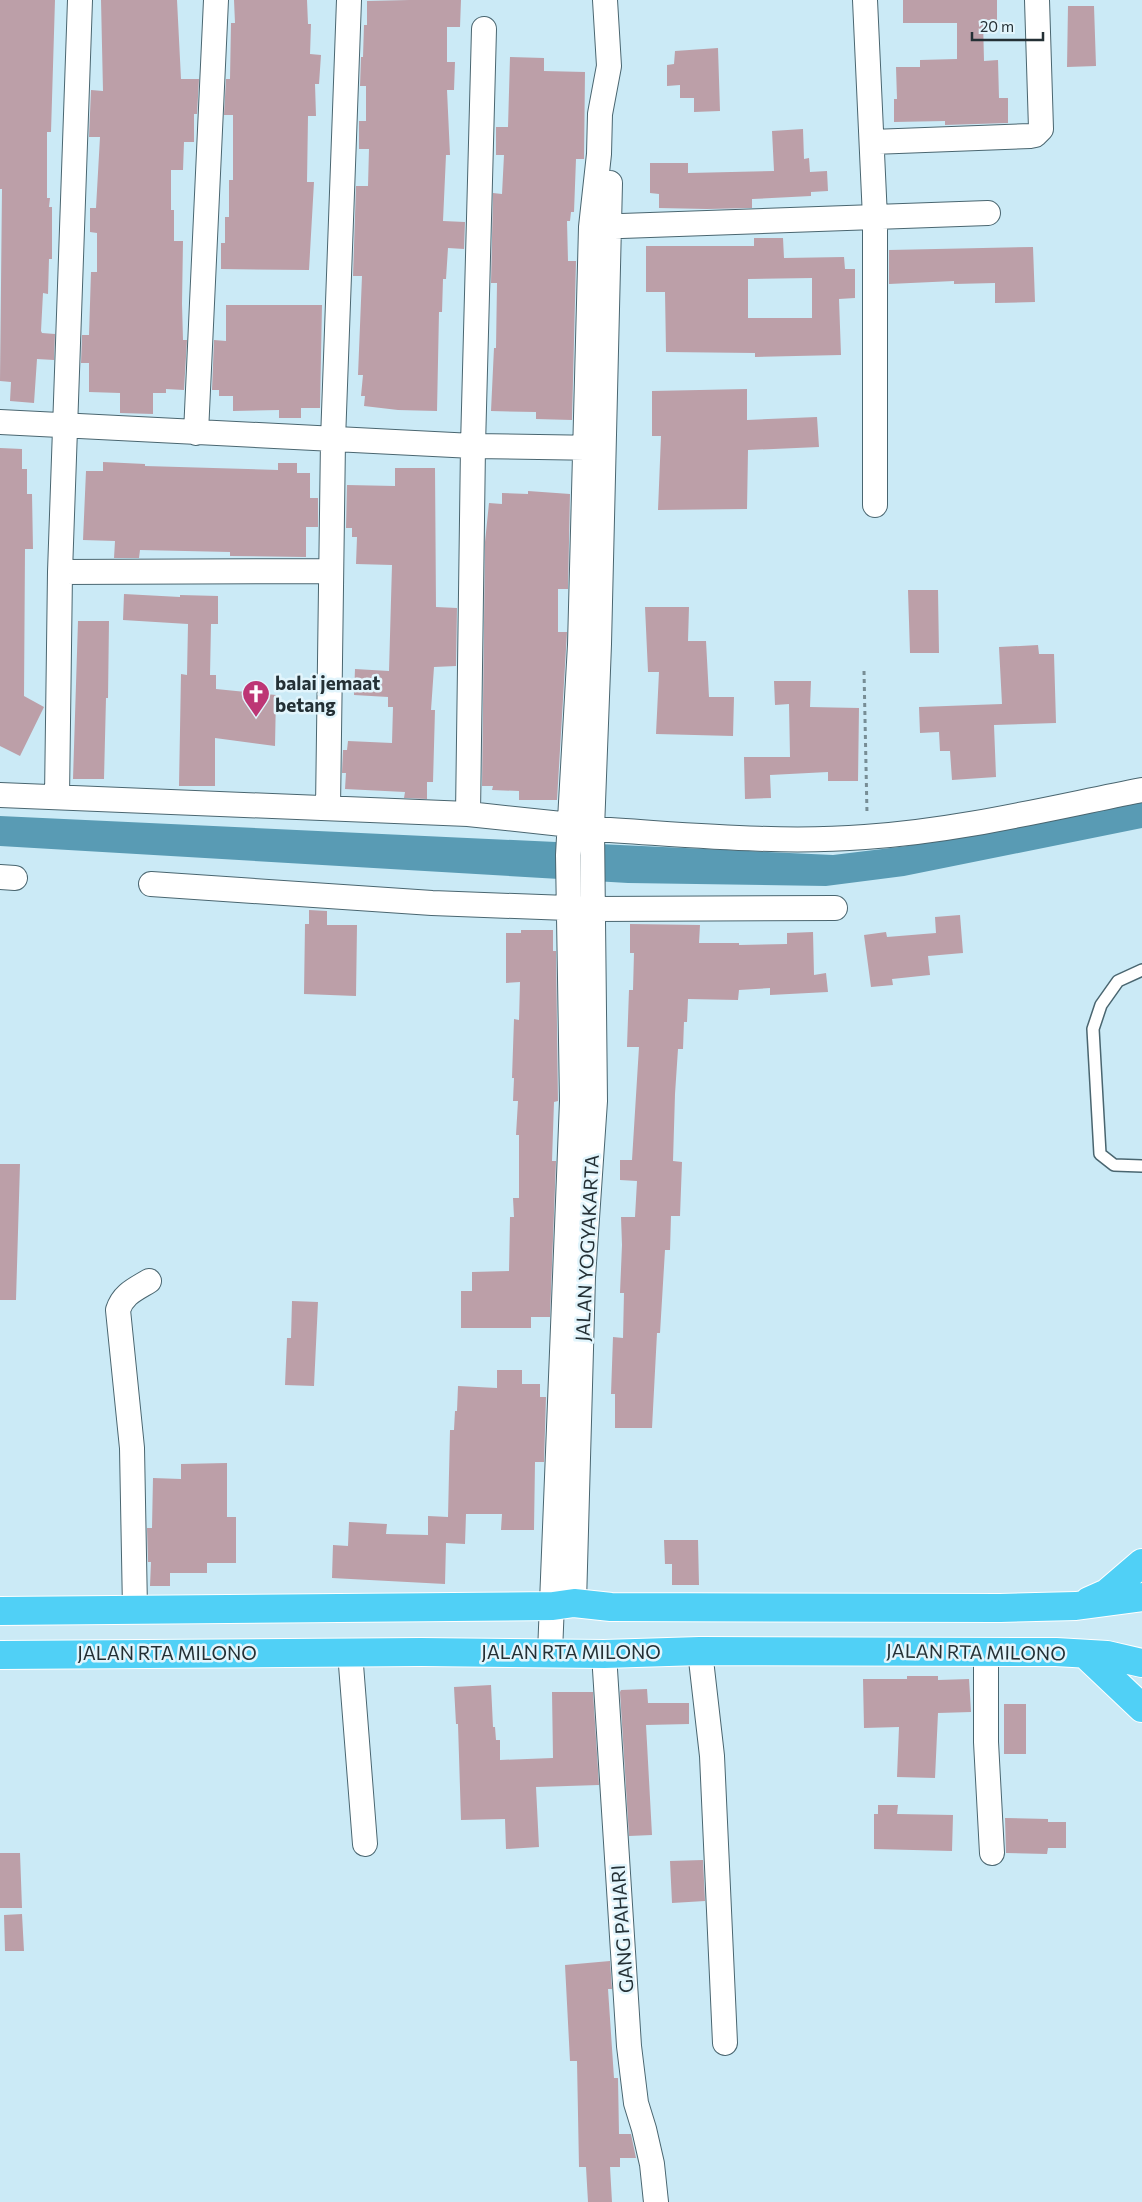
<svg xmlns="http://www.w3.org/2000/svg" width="1142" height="2202" font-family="Commissioner,sans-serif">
<rect width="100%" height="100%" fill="#cbeaf6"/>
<path fill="#599bb4" d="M 1142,792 L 1142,828 L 904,876 L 826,886 L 628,883 L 0,846 L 0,816 L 833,855 L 907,846 Z"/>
<path fill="#bc9fa8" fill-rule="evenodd" d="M 0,0 L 55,0 L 51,132 L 47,132 L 47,198 L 50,198 L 49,207 L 52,207 L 52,259 L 49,259 L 48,294 L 43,293 L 41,331 L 42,333 L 55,334 L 54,360 L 37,359 L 34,403 L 10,401 L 11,382 L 0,381 L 2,189 L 0,189 Z
M 101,0 L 177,0 L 181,79 L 199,79 L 197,114 L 194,114 L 194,142 L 184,142 L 183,170 L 171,170 L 171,210 L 174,210 L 174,241 L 183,241 L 182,304 L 183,340 L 187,340 L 184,390 L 166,389 L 166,393 L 153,393 L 153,414 L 120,413 L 120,393 L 89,392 L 89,363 L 81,363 L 82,335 L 89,335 L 91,272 L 97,272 L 97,233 L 90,232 L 90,208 L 96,208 L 100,137 L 89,137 L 91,90 L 103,91 Z
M 234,0 L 307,0 L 308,24 L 311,24 L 310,54 L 321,55 L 319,84 L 315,84 L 316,116 L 308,116 L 307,182 L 314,182 L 309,270 L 221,269 L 221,243 L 225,243 L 225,217 L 229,217 L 229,180 L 233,180 L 233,115 L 224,115 L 226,79 L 230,79 L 231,23 L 235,23 Z
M 409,0 L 461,0 L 460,27 L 447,27 L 447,62 L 455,62 L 454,90 L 447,90 L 450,155 L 446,155 L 443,221 L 465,222 L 464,249 L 448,248 L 446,279 L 443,279 L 442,312 L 439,312 L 437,411 L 398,410 L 364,406 L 365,396 L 361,396 L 363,375 L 358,375 L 362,276 L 353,276 L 356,186 L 368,186 L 369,149 L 359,149 L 359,121 L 366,121 L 366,86 L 360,86 L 361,57 L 363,57 L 364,25 L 367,25 L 367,1 Z
M 903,0 L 997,0 L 997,20 L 983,20 L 984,61 L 998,60 L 999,98 L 1008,98 L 1008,123 L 945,125 L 945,121 L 894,122 L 894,99 L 897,99 L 896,67 L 920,67 L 920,60 L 957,59 L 957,23 L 903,23 Z
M 1068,6 L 1094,6 L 1096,66 L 1067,67 Z
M 718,48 L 720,111 L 694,112 L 694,98 L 680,98 L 680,85 L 667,86 L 667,65 L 674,64 L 675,51 Z
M 510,57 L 544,58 L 544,71 L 585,72 L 584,159 L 576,159 L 574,212 L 571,212 L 570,221 L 567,221 L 568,261 L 576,261 L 572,420 L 536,419 L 536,412 L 491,411 L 494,348 L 496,348 L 497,283 L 491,283 L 493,193 L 502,194 L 504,155 L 496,155 L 496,127 L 508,127 Z
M 803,129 L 804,159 L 809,158 L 810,172 L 827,171 L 828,191 L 811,192 L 811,196 L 752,199 L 752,208 L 707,209 L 659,208 L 659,194 L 650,193 L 650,163 L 688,163 L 688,173 L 774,171 L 772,131 Z
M 754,238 L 783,238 L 784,258 L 844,257 L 845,269 L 855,269 L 855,298 L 839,299 L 841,355 L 755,357 L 755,353 L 666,352 L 665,292 L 646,292 L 646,246 L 754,246 ZM 812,278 L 812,318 L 748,318 L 748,279 Z
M 1033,247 L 1035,302 L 995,303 L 995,283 L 954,284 L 954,281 L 889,284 L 889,250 Z
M 226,305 L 322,305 L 320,408 L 301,408 L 301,418 L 279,418 L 279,410 L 233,411 L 233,396 L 219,396 L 219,390 L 212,390 L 214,340 L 226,341 Z
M 747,389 L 747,420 L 817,417 L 819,447 L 748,450 L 747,509 L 658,510 L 661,436 L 652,436 L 652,391 Z
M 0,448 L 22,449 L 22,469 L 27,469 L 27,494 L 32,494 L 33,549 L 25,549 L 24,696 L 44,707 L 20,756 L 0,746 Z
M 103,462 L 145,464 L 145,466 L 278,470 L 278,463 L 297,463 L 297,473 L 310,473 L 310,498 L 318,498 L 318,527 L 306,527 L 306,557 L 230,556 L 230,552 L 140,550 L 139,558 L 114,558 L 115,541 L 83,540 L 86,471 L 103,471 Z
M 395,468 L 435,468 L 436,607 L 457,608 L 456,666 L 434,667 L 431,710 L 435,710 L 433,782 L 427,782 L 427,799 L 404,798 L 405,792 L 345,789 L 346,773 L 342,773 L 343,750 L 347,750 L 348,741 L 392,743 L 393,707 L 388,707 L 388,697 L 354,695 L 355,669 L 389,671 L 392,565 L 356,564 L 357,537 L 352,537 L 352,528 L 346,528 L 347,485 L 395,486 Z
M 528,491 L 570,494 L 568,589 L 558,589 L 558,632 L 567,632 L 557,800 L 519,800 L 519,791 L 492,790 L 493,786 L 482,786 L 485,542 L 489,503 L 502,504 L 502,493 L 528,494 Z
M 908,590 L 938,590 L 939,653 L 910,653 Z
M 124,594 L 180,597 L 180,595 L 218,596 L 218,624 L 211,624 L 210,675 L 216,675 L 216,689 L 276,695 L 275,746 L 215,738 L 215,786 L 179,786 L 181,674 L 187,675 L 188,624 L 123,620 Z
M 645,607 L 689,607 L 688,641 L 706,641 L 709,697 L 734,697 L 733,736 L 656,734 L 659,672 L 648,672 Z
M 78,621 L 109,621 L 108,698 L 106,698 L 104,779 L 73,779 Z
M 1038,645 L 1039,654 L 1054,654 L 1056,723 L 994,725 L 996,777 L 952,780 L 950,751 L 940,751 L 939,732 L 920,733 L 919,707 L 1002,704 L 999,647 Z
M 774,681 L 811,681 L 810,707 L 859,708 L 858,781 L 828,781 L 828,772 L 770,775 L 771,798 L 745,799 L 744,757 L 790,757 L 789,704 L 775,705 Z
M 309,910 L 327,911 L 327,925 L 357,925 L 356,996 L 304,994 L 305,924 L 309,924 Z
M 960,915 L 963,953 L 928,956 L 930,975 L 892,979 L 893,985 L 871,987 L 864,935 L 886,932 L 887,937 L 936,933 L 935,917 Z
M 630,924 L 700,925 L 699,943 L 739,943 L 739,945 L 787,944 L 787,933 L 813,932 L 814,975 L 826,973 L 828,992 L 770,995 L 770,988 L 739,990 L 738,1000 L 688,999 L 687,1022 L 684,1022 L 683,1049 L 678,1049 L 675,1094 L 673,1161 L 682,1162 L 680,1216 L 671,1216 L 670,1250 L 665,1250 L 660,1333 L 657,1333 L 652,1428 L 615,1428 L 615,1394 L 611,1394 L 613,1337 L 623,1338 L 624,1293 L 620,1293 L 622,1245 L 621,1217 L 635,1217 L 637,1181 L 620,1180 L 620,1160 L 632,1160 L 639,1047 L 627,1047 L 629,990 L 633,990 L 634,953 L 630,953 Z
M 521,930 L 553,930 L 553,951 L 556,951 L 558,1101 L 554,1102 L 552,1161 L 556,1161 L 550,1317 L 531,1317 L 531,1328 L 461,1328 L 461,1291 L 472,1291 L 472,1272 L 509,1271 L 510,1217 L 514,1217 L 513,1198 L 519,1198 L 519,1135 L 516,1135 L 518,1101 L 513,1101 L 514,1078 L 512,1078 L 514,1019 L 519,1020 L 520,982 L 506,983 L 506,933 L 521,933 Z
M 0,1164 L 20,1164 L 16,1300 L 0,1300 Z
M 292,1301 L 318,1302 L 314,1386 L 285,1385 L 287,1338 L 291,1338 Z
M 497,1370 L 522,1370 L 522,1384 L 540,1384 L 540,1397 L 546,1397 L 544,1462 L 535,1462 L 534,1530 L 501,1530 L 502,1514 L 466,1514 L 465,1544 L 446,1543 L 445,1584 L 332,1578 L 333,1545 L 348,1546 L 349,1522 L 387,1524 L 386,1534 L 428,1535 L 428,1516 L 448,1517 L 450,1430 L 454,1430 L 455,1411 L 457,1411 L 458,1386 L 497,1388 Z
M 227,1463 L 227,1517 L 236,1517 L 236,1563 L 207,1563 L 207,1573 L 170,1573 L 170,1586 L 150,1586 L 151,1562 L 148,1562 L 147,1528 L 152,1528 L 153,1478 L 181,1479 L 181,1464 Z
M 664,1540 L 698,1540 L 699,1585 L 672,1585 L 672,1564 L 665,1564 Z
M 907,1676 L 938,1676 L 938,1680 L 969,1679 L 971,1712 L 938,1713 L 935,1778 L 897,1777 L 899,1727 L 864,1728 L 863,1679 L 907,1679 Z
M 491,1685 L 493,1727 L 495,1727 L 496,1740 L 500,1740 L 500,1760 L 553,1758 L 552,1692 L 593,1692 L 599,1785 L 536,1787 L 539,1847 L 506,1849 L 505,1819 L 461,1820 L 458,1724 L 456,1724 L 454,1687 Z
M 647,1689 L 648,1703 L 689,1703 L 689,1724 L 646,1725 L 652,1835 L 629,1836 L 620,1692 L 621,1690 Z
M 1004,1704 L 1026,1704 L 1026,1754 L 1004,1754 Z
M 878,1805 L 898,1805 L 897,1814 L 953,1815 L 952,1851 L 874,1849 L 874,1814 L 878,1814 Z
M 1005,1818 L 1048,1819 L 1048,1822 L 1066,1822 L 1066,1848 L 1048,1848 L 1047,1854 L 1006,1853 Z
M 0,1853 L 20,1853 L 22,1908 L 0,1908 Z
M 703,1860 L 705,1901 L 672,1903 L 670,1861 Z
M 22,1914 L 24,1951 L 5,1951 L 4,1915 Z
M 610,1961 L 612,1989 L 608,1989 L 614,2078 L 618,2078 L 619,2134 L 631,2134 L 636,2158 L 620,2158 L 620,2167 L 610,2167 L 612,2202 L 588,2202 L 586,2167 L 579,2167 L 577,2061 L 570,2061 L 565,1965 Z"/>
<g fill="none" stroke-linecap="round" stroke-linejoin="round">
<defs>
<path id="service" d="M 1142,970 L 1118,981 L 1101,1005 L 1093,1029 L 1100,1154 L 1114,1165 L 1142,1166"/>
<path id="minor" d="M 865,0 L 875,218 L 875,505
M 872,142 L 1030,136 L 1035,135 L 1041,129 L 1037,0
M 593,227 L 988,213
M 0,422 L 473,446 L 600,448
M 196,433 L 216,0
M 60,572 L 331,571
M 0,795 L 468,814 L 571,825 L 592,829 C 682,834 774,844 865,837 C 958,831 1050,808 1142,790
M 57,797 L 60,572 L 80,0
M 328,808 L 333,440 L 349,0
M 468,814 L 473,446 L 484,29
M 0,877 L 15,878
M 151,884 L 432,903 L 594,909 L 835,908
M 574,1603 L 583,1277 L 595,1101 L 592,829 L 599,644 L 610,183
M 135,1609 L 132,1448 L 118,1310 C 123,1294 136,1289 149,1281
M 700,1651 L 712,1756 L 725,2043
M 986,1651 L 986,1742 L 992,1853
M 350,1652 L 365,1844
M 550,1653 L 572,1101 L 568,855 L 580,645 L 591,227 L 599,154 L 600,114 L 609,66 L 605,0
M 604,1654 L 629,2046 L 636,2103 L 644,2129 L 652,2164 L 656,2202"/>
<path id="trunk" d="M 1089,1601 L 1107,1593 L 1142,1563
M 0,1611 L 553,1606 L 574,1603 L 611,1607 L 1000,1608 L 1076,1606 L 1142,1597
M 1085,1654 L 1142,1708
M 0,1655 L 421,1652 L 604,1654 L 700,1651 L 1056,1652 L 1107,1655 L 1142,1663"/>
</defs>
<use href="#service" stroke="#4a6670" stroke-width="14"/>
<use href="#minor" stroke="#4a6670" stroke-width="26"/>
<use href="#trunk" stroke="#fff" stroke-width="30"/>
<path stroke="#778d95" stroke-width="3" stroke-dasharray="4 4" stroke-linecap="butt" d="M 864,671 L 867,813"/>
<use href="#service" stroke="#fff" stroke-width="11"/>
<use href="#minor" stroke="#fff" stroke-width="24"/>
<use href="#trunk" stroke="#50d0f6" stroke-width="28"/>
</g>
<defs>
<symbol id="church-pin" viewBox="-11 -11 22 30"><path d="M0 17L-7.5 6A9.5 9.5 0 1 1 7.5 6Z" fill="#bd3675" stroke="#e2f5fc"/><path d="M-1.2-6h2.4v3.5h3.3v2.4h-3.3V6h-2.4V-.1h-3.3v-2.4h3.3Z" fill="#fff"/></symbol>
</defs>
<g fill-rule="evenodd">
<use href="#church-pin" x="240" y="678" width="32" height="43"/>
</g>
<g text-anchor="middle" stroke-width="5" stroke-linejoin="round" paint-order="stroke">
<g font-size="19" font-weight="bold" fill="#243035" stroke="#e2f5fc" text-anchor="start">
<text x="275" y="690">balai jemaat<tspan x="275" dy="22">betang</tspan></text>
</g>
<g font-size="19" fill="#243035" stroke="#e2f5fc">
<text transform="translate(587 1248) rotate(-87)" y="7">JALAN YOGYAKARTA</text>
<text x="571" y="1659">JALAN RTA MILONO</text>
<text transform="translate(976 1652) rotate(1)" y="7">JALAN RTA MILONO</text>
<text x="167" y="1660">JALAN RTA MILONO</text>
<text transform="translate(622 1929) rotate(-94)" y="7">GANG PAHARI</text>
</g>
</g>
<path d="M972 32v8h71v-8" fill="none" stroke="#243035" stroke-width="2.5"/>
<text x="980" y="32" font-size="15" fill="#243035" stroke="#e2f5fc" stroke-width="4" paint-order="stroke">20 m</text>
</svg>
